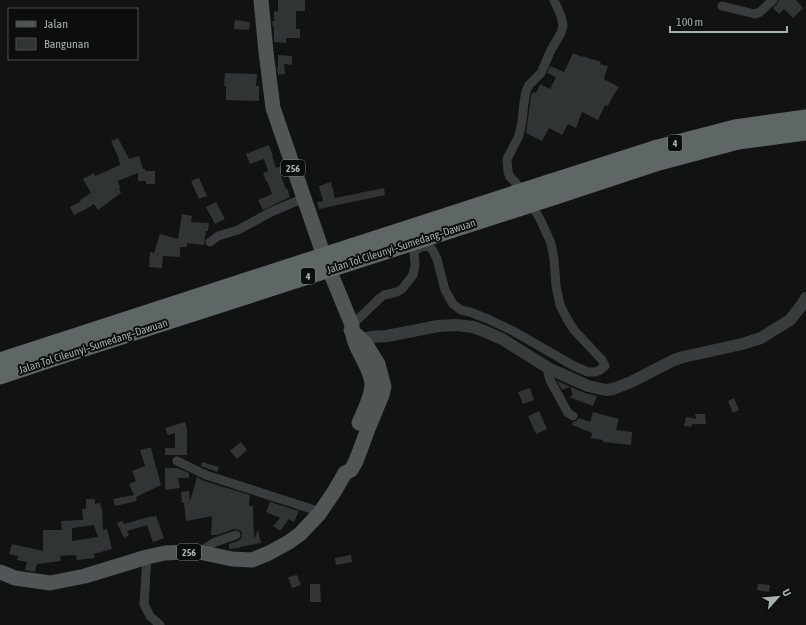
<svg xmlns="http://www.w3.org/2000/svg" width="806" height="625" font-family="'Asap Condensed',sans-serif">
<rect width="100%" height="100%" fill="#111212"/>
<path fill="#313434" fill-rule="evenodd" d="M 278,0 L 305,0 L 305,11 L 296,11 L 296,29 L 300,29 L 300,38 L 286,38 L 286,43 L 274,42 L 274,27 L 273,27 L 272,21 L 274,21 L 274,11 L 278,12 Z
M 779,0 L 796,0 L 803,8 L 793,18 L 784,9 L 779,14 L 773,8 L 777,4 Z
M 235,20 L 250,22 L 249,30 L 234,29 Z
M 573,53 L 582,57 L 583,56 L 593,60 L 593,59 L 601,62 L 600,64 L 608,66 L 604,79 L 619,87 L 613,96 L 608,106 L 605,105 L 598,120 L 582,112 L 576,128 L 568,124 L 562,135 L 549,128 L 542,141 L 526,133 L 531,96 L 533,92 L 536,93 L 540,84 L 550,89 L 556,77 L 547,73 L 550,66 L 564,72 Z
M 278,55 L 292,56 L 292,65 L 284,64 L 285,74 L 278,75 L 277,67 L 278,67 Z
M 225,73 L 257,74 L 256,86 L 259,86 L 259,101 L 226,100 L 226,86 L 224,86 Z
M 118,138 L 129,159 L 139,156 L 143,169 L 145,169 L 145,171 L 155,171 L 155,184 L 146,184 L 146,181 L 138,181 L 138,173 L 118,181 L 120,187 L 119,188 L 121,193 L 98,210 L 94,204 L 86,209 L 74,215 L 70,207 L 81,201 L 80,200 L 91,193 L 83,179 L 94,173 L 95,176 L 120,165 L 119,159 L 111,141 Z
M 269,145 L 273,156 L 272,156 L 276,168 L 281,166 L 284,174 L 281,176 L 286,189 L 287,188 L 290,197 L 263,210 L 258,200 L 272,194 L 267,181 L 266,181 L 263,173 L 268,171 L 264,159 L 250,164 L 246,154 Z
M 199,178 L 207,196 L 199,199 L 191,181 Z
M 331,182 L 335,198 L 384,188 L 385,195 L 319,209 L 317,202 L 323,201 L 319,186 Z
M 216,202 L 225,219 L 215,224 L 206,207 Z
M 182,214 L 192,216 L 191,222 L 209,223 L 208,231 L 206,231 L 204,245 L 187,243 L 187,247 L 180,247 L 180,257 L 163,256 L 162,268 L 149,267 L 150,252 L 154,253 L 160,234 L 178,239 Z
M 557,381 L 585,393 L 597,396 L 593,406 L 569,397 L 573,395 L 570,387 L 562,390 Z
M 530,388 L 534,400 L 523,404 L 518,392 Z
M 734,398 L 739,410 L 733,413 L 728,401 Z
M 539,411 L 547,429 L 536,434 L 528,416 Z
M 593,412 L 619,419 L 616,430 L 632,432 L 631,445 L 603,442 L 603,440 L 591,438 L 592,433 L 572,425 L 573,422 L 576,421 L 579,418 L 590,422 Z
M 695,414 L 705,414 L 706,424 L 692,424 L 691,427 L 684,426 L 686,417 L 696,419 Z
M 185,422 L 187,429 L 187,455 L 165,455 L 165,448 L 175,448 L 175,433 L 168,435 L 165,428 Z
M 241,442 L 247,450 L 237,459 L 230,451 Z
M 148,448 L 151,448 L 161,485 L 136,497 L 137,501 L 115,506 L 113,499 L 134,495 L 129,484 L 136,481 L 132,471 L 145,466 L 140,450 Z
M 202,462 L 219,467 L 217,472 L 201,466 Z
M 165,468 L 177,468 L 189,473 L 189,478 L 178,478 L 180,488 L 165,490 Z
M 197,477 L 204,481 L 250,495 L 249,506 L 253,506 L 254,539 L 258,530 L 261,543 L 240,547 L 240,548 L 229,549 L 229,544 L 238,541 L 241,539 L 242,533 L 240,530 L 234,529 L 217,535 L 211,535 L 212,516 L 186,521 L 184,503 L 182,503 L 181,492 L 189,491 L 190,501 Z
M 86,499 L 95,499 L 95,504 L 100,503 L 102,509 L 103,530 L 107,529 L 112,549 L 94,554 L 95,558 L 77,560 L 76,555 L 60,556 L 61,561 L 37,564 L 37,566 L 36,566 L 35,572 L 25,570 L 27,562 L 17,560 L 18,556 L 9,554 L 12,544 L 43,551 L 43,530 L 62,530 L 61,521 L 83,520 L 82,509 L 86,509 ZM 94,525 L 98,537 L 72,541 L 72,528 Z
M 270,502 L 299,511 L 294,522 L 289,519 L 280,531 L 273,526 L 280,518 L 266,512 Z
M 152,516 L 153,517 L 156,516 L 164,538 L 153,542 L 147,525 L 127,531 L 129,535 L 124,538 L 117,523 L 122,521 L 124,524 Z
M 351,555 L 352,562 L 336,565 L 335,558 Z
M 297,575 L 301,585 L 292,588 L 288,577 Z
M 310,584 L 320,584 L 321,602 L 310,602 Z
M 758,584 L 770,585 L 769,592 L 757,590 Z"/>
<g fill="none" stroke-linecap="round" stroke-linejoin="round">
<path stroke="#383c3c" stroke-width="9" d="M 722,6 L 755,14 L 760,12 L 773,0
M 210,242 L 218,236 L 238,230 L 271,212 L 304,198
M 352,325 L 380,298 L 384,295 L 397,292 L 402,289 L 413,275 L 415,265 L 414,251 L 421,247 L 427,246 L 432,249 L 437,259 L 445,290 L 453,304 L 461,310 L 470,312 L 490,320 L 513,331 L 574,366 L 588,372 L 595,372 L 600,370 L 605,366 L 602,360 L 574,330 L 567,319 L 560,305 L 556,286 L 554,259 L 551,243 L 540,219 L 531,204 L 516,183 L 510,177 L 508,172 L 507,159 L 519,136 L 522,121 L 524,103 L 526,91 L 529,85 L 541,73 L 551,50 L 561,33 L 563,26 L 561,16 L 554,0
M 550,369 L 548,373 L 550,380 L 568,413 L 573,416
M 177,461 L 206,475 L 321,512
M 199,552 L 215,542 L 236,535
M 147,557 L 144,604 L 150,616 L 160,625"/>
<path stroke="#383c3c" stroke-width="12" d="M 354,342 L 361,339 L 370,337 L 387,336 L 438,326 L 456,325 L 473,327 L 484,331 L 502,339 L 550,369 L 588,386 L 606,390 L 613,389 L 631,382 L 674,360 L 683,357 L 742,344 L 761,338 L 790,320 L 802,305 L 806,298"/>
<path stroke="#4f5655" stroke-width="15" d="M 261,0 L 266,52 L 273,108 L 326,262 L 352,325 C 351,347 371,365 372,384 C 372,397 364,411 359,423
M 0,572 L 15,578 L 50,583 L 85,576 L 147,557 L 165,553 L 188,552 L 199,552 L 232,559 L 252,560 L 269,553 L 289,542 L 300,534 L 319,514 L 334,492 L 345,473 L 351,470 L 356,461 L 368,429 L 382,395 L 384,387 L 378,364 L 365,343 L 351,330"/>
<path stroke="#5f6766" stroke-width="17" d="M 548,183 L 654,149 L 735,128 L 806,118
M 553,197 L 659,162 L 738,141 L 806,132
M 0,361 L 58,342
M 0,376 L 63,355"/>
<path stroke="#5f6766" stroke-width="17" d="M 58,342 L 548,183
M 63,355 L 553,197"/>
</g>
<g text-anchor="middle" stroke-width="4" stroke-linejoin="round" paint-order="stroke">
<g fill="#0c0d0d" stroke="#76807e" stroke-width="1">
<rect x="668" y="135" width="14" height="16" rx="3"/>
<rect x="281" y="160" width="24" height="16" rx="3"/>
<rect x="301" y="268" width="14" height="16" rx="3"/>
<rect x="177" y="544" width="24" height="16" rx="3"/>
</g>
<g font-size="10" font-weight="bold" fill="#a4b1ae">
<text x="675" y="147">4</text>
<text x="293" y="172">256</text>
<text x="308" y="280">4</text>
<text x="189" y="556">256</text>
</g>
<g font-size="11" fill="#a4b1ae" stroke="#0c0d0d">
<text transform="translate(401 246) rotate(-18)" y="4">Jalan Tol Cileunyi–Sumedang–Dawuan</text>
<text transform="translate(93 346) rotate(-18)" y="4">Jalan Tol Cileunyi–Sumedang–Dawuan</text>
</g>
</g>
<rect x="8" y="8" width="130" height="52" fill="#0c0d0d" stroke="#494f4d"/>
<rect x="16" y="21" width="20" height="6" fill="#4f5655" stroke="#494f4d"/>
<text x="44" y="28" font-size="12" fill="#a4b1ae">Jalan</text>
<rect x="16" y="38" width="20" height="12" fill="#313434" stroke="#494f4d"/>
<text x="44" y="48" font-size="12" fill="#a4b1ae">Bangunan</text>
<g transform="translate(778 597) rotate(63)" stroke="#0c0d0d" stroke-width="3" paint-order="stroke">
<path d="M0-3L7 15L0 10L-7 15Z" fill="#a4b1ae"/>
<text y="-6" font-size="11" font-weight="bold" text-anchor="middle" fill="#a4b1ae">U</text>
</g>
<path d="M670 26v6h117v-6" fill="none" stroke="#a4b1ae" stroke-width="2"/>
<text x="676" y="26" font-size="12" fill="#a4b1ae" stroke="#0c0d0d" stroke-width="3" paint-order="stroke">100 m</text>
</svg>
